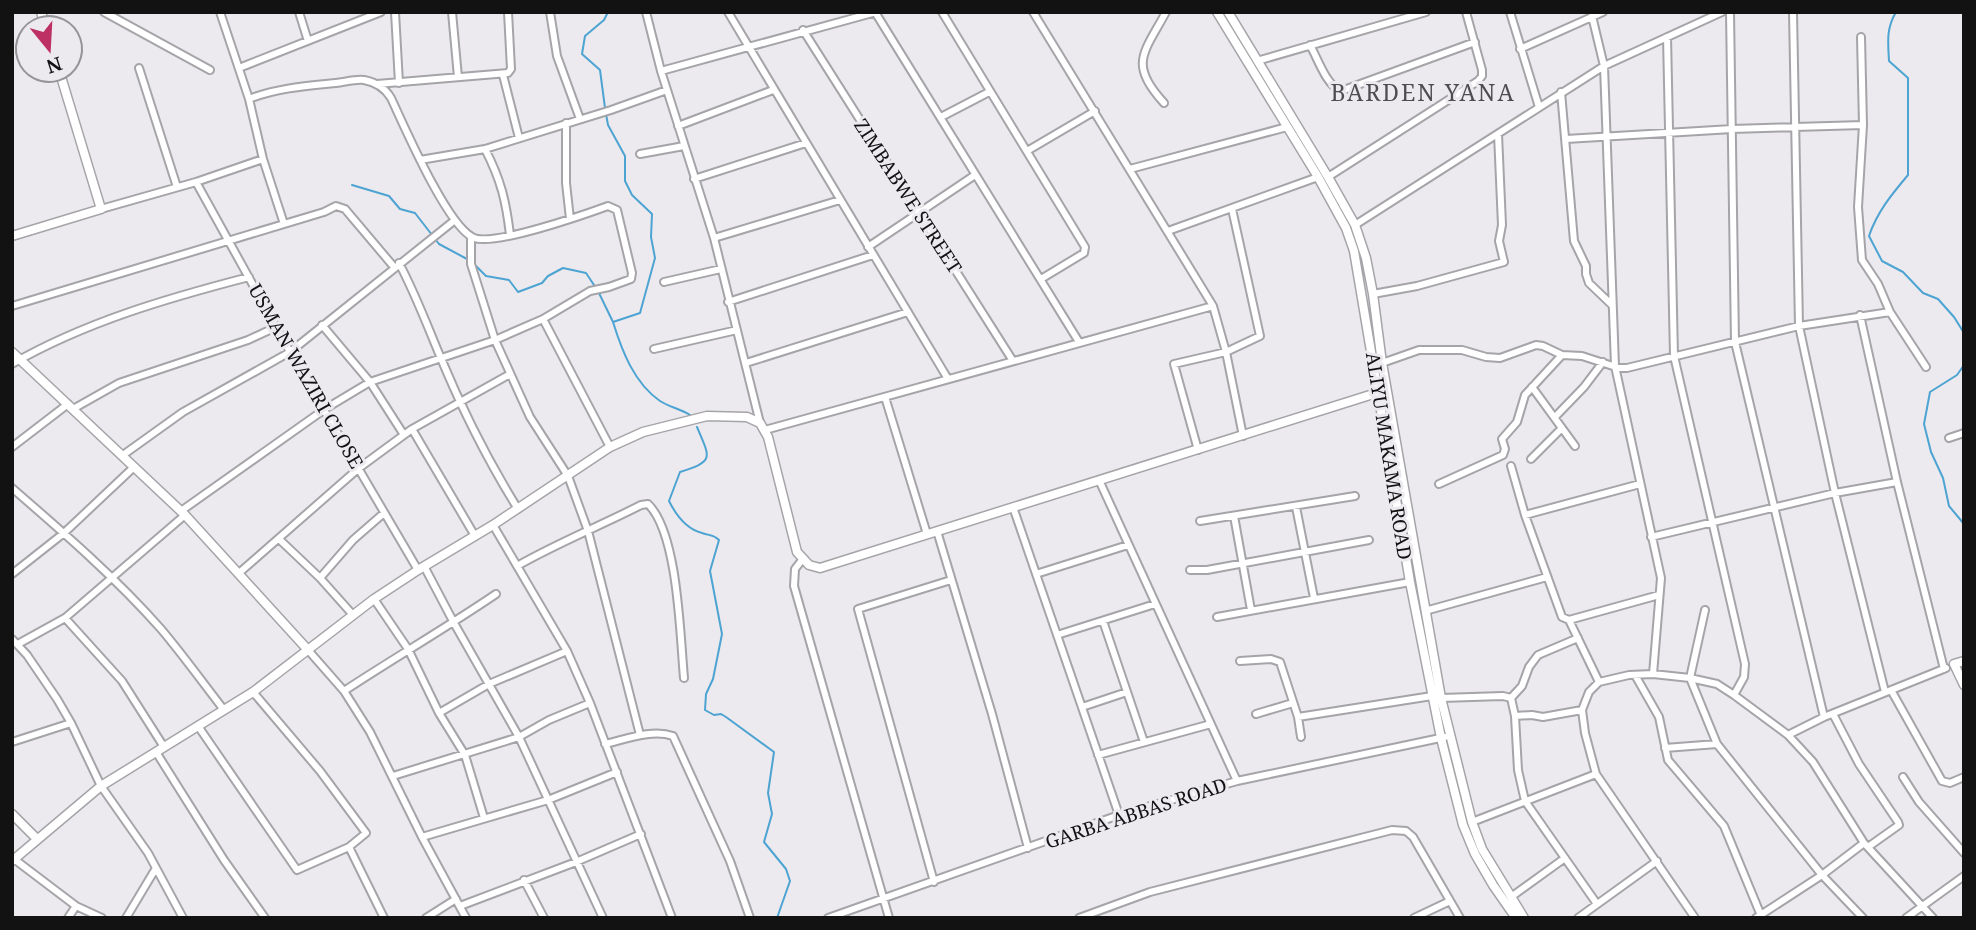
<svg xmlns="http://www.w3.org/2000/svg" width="1976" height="930" font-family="'Noto Serif',serif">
<rect width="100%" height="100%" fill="#eceaee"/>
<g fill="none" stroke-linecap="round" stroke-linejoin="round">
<path stroke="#4da4d2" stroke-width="2" d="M 1896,12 C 1886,29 1888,42 1889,61 L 1908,78 L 1908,175 C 1892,194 1877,212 1869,236 L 1882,261 L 1903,272 L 1923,293 L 1938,299 L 1954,317 L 1964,333
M 605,108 L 600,70 L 582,54 L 585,36 L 604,20 L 608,12
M 606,114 L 608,125 L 625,156 L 625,181 L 632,195 L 652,214 L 651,237 L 655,258 L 640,313 L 613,322 C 622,351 634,383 660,401 C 669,407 681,409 690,415
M 352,185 L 389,196 L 400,209 L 415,213 L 439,244 L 467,259
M 472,262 L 486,276 L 509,280 L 518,292 L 542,283 L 548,276 L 563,268 L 586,273 L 598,291 L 613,322
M 1964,365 L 1957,375 L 1930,392 L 1924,424 L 1931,452 L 1943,478 L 1949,506 L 1964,524
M 697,427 C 710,458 715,461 680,472 L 669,501 C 676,515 686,529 702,533 C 710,536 713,534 719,540 L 710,571 L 722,634 L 713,679 L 706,694 L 705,710 L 714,715 L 721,714 L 726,717 L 774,752 L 768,793 L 772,814 L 764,842 L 786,869 L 790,881 L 777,918"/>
<defs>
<path id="minor" d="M 104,12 L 210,70
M 220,12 L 249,99 L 263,159 L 284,224
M 299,12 L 308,41
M 395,12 L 399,83
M 452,12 L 458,77
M 550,12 L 557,56 L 580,119
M 646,12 L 661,71 L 714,238 L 760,423
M 728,12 L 948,379
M 875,12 L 1079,342
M 942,12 L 1085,247 L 1084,253 L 1041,279
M 1033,12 L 1213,306 L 1226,352 L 1243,436
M 1510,12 L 1539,107
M 1730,12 L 1735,342 L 1824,717
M 1793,12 L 1799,326 L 1835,493 L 1885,692
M 1592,16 L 1604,66 L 1615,366 L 1661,578 L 1653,674
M 803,30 L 1013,361
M 1667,37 L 1674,356 L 1745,664 L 1744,677 L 1734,695
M 1861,37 L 1863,125 L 1858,207 L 1862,260 L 1878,284 L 1890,312 L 1926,367
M 1310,45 C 1318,59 1326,85 1341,91 L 1475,42
M 1520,49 L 1603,12
M 1257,61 L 1426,12
M 139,68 L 177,187
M 239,68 L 381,12
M 661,71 L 876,12
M 503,75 L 519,138
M 377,84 L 508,73 L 511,69 L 508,12
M 1561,92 L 1574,241 L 1586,266 L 1586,274 L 1589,283 L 1612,305
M 1164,103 C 1128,64 1144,53 1166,12
M 941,117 L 989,92
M 566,123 L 566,183 L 570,219
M 678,126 L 773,90
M 1566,139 L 1732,129 L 1863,125
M 485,149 C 501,180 506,201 510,235
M 1027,151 L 1095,111
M 640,154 L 684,146
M 420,160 L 485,149 L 611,110 L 667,90
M 1130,169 L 1287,127
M 1328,177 L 1478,81 L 1482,76 L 1482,70 L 1466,12
M 694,179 L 806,143
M 196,182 L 290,352 L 418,570
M 101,209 L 196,182 L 263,159
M 1355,225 L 1604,66 L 1722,12
M 1168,231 L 1318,177
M 471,237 L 471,264 L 495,340 L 530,417 L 568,476 L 588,531 L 640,735
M 714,238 L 840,200
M 868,247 L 975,175
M 399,263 C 415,293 427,325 440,356 C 462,409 488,461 518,509
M 664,282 L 721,269
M 1373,294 L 1417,286 L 1504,262 L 1499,241 L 1502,225 L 1498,134
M 728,302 L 873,255
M 12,306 L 324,212 L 336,206 L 345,209 L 394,267
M 1860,315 L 1897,482 L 1944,669
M 543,319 L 610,447
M 322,325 L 370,382 L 404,435
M 654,349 L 737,330
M 746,363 L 908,312
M 1382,363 L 1419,350 L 1462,350 L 1486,357 L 1500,358 L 1536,345 L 1543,346 L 1562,355 L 1582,356 L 1619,368 L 1627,368 L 1799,326 L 1890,312
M 12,364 C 85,322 168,298 249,277
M 1532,387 L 1575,446
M 885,397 L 927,534
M 73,409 L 119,383 L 248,340 L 276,327
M 1555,417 L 1584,387 L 1603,362
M 412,429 L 475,536
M 765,430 L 1213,306
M 1949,438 L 1964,433
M 12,447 L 68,404
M 1198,450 L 1174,364 L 1226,352 L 1260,336 L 1232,209
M 123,455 L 183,412 L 290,352 L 455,220
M 1531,459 L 1562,428
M 1511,466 L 1525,515 L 1562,617 L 1569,620 L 1659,595
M 1099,480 L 1237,781
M 1439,484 L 1503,455 L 1505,449 L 1502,439 L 1517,422 L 1525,395 L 1562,355
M 12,488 C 64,533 116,578 161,629 C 183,655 203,683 224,710
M 1013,507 L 1119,815
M 1296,507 L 1314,598
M 181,511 L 325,409 L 370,382 L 495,340 L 543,319 L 590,291 L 609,287 L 631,279 L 632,273 L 617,210 L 608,206 C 586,214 490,248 472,237 C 446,223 405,128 391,98 C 385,88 375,82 364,80 C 355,79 345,82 336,83 C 306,86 277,88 249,99
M 1525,515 L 1640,484
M 1234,516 L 1251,610
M 1200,521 L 1355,496
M 493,525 L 567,651 L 590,703 L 672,918
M 937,531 L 992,714 L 1028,848
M 1651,537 L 1835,493 L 1897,482
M 279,539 L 320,578 L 353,615
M 802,560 L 795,569 L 794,586 L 889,918
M 424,566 L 454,623 L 519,737 L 603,918
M 517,566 C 557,543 600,526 641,505 L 648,504 C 678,533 680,635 684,678
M 1190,570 L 1207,570 L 1369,540
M 239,573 L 359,468 L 412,429 L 510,374
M 12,574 L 64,533 L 134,467
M 1036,574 L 1128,545
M 320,578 L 353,540 L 384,513
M 374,599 L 408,649 L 439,713 L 465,755 L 484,818
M 1705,610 L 1690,678 L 1717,744 L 1822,875 L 1863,918
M 1425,611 L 1547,577
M 1217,617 L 1410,582
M 65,618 L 122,681 L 164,747
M 1569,620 L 1599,682
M 1103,621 L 1144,742
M 1057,635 L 1155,604
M 12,639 L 27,655 L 57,699 L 71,723 L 101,786 L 148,853 L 183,918
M 18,644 L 65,618 L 185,515
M 308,650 L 344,691 L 370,732 L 422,837 L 466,918
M 1240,661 L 1271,659 L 1280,662 L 1298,717 L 1301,737
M 1635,675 L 1659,717 L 1668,760 L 1724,826 L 1762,918
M 1891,690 L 1942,781 L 1950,783 L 1964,777
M 344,691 C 394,658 446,628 496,594
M 1441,698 L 1503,696 L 1511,698
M 1511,698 L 1515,716 L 1518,770 L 1525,801 L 1597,904
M 1511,698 L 1522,686 L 1529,667 L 1538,655 L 1578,638
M 1082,707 L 1127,692
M 439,713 L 489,684 L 567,651
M 1256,714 L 1293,703
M 1833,714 L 1859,764 L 1898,822 L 1899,825 L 1868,847
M 1515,716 L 1532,715 L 1543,717 L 1582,710
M 1298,717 L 1432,696
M 198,726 L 297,870 L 349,847 L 366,833 L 320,771 L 253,692
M 1788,735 L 1824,717 L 1946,668
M 12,742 L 71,723
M 605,744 C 627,739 652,729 673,736 L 730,861 L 750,918
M 1665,748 L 1717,744
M 156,752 L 224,860 L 265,918
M 1098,755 L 1211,724
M 393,776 L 519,737 L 549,720 L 590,703
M 1903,777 L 1919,802 L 1964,853
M 1472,822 L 1596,774
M 422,837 L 548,800 L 617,772
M 349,847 L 384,918
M 14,859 L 76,906 L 102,918
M 524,880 L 544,918
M 934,882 L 858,609 L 951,580
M 1511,897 L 1565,858
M 460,906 L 576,862 L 641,834
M 68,918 L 76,906
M 126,918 L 156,868
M 426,918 L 456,899
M 828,918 L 1119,815 L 1237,781 L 1445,737
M 1079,918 L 1150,892 L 1392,830 L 1406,831 L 1413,837 L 1460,918
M 1414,918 L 1450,901
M 1578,918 L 1657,861
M 1695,918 L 1596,774 L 1585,733 L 1582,710 L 1589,692 L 1599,682 L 1629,675 L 1653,674 L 1690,678 L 1717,684 L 1734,695 L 1788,735 L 1813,762 L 1864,843 L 1933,918
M 1756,918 L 1822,875 L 1864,843
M 1906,918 L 1964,876"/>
<path id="tertiary" d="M 41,12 L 46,28
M 1217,12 L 1318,177 L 1346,228 L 1354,251 L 1410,582 L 1441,738 L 1463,825 L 1475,854 L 1493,885 L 1516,918
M 1228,12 L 1328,177 L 1355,225 L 1366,258 L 1373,294 L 1382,363 L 1441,698 L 1472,822 L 1482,849 L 1524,918
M 12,236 L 101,209 L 59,70
M 12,352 L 185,515 L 308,650
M 1964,661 L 1954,664 L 1964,685
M 12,814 L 37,839
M 12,861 L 101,786 L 253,692 L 374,599 L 418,570 L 493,525 L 610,447 L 643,432 L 707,416 L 747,417 L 760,423 L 768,437 L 797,552 L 809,565 L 820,568 L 1386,390"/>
</defs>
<use href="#minor" stroke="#a5a4a8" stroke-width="10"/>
<use href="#tertiary" stroke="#a5a4a8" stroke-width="11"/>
<use href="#minor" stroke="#fff" stroke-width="6"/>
<use href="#tertiary" stroke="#fff" stroke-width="8"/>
</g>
<g text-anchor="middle" stroke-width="6" stroke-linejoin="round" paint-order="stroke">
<g font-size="19" fill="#131213" stroke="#eceaee">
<text transform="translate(908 196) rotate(57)" y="7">ZIMBABWE STREET</text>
<text transform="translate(306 376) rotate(60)" y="7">USMAN WAZIRI CLOSE</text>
<text transform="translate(1389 456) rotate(81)" y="7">ALIYU MAKAMA ROAD</text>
<text transform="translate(1136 813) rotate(-18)" y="7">GARBA ABBAS ROAD</text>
</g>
<g font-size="23" letter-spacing="2" fill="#4f4d51" stroke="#eceaee">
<text x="1423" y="101">BARDEN YANA</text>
</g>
</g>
<rect width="1976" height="930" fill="none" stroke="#131213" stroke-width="28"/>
<g transform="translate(49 49) rotate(162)"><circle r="33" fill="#eceaee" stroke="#959496" stroke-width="2"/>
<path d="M0-5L12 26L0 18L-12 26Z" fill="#bd3064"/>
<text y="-10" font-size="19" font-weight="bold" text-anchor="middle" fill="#131213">N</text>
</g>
</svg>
